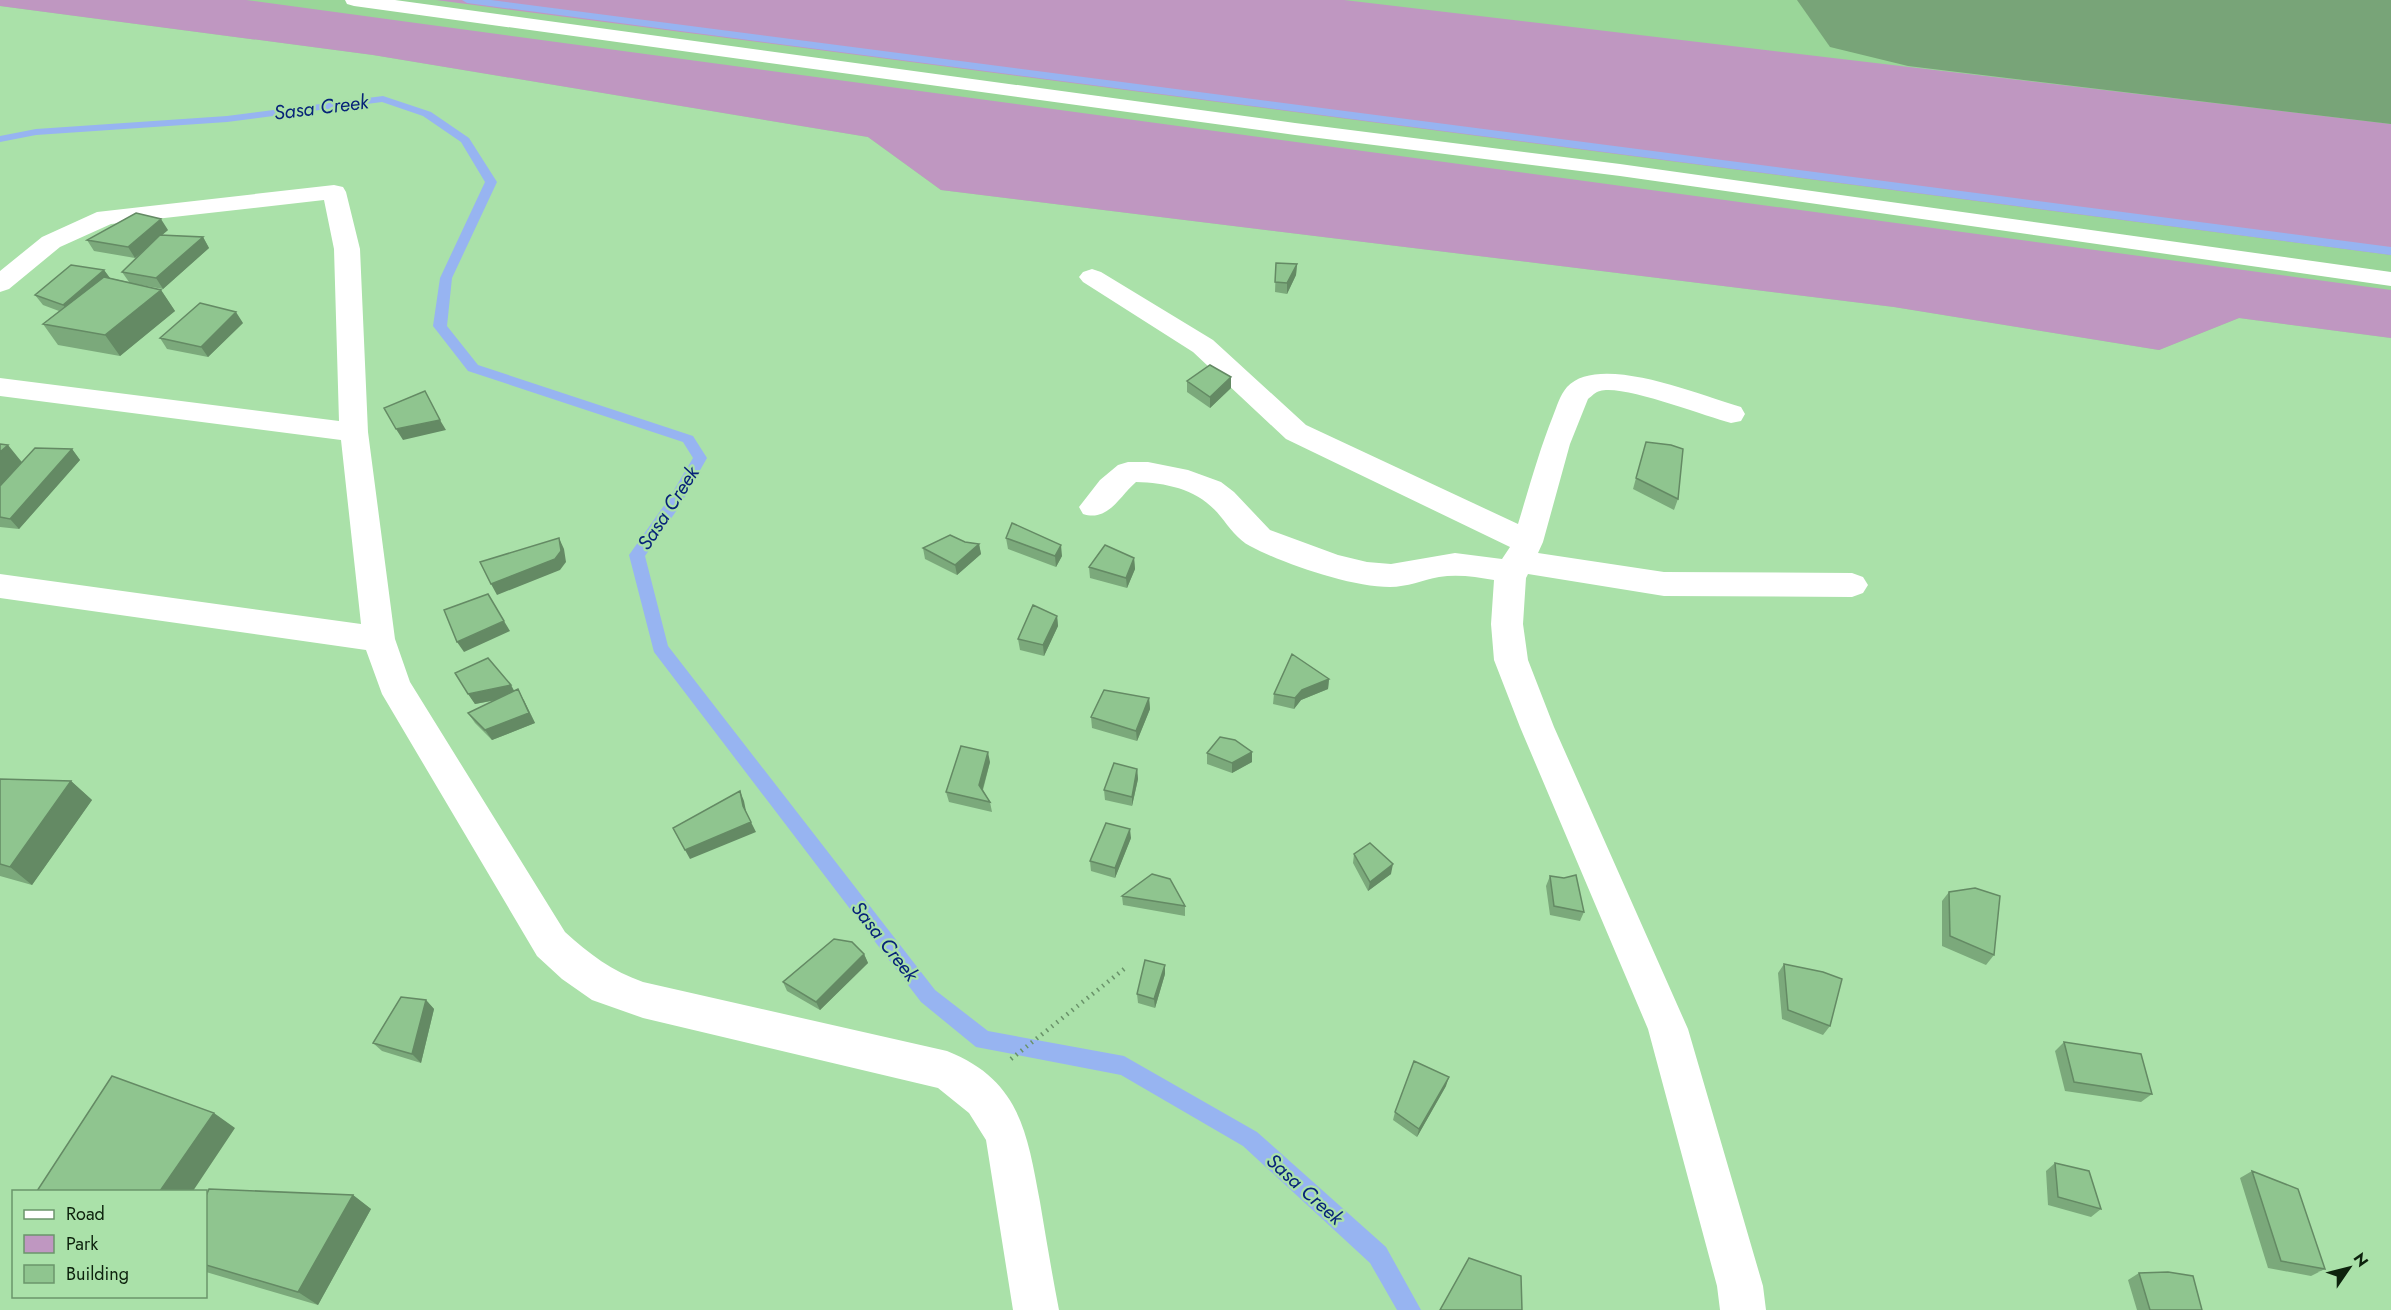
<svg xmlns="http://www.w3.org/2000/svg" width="2391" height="1310" font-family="Jost,sans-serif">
<rect width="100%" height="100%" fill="#aae1a9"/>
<path fill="#9ad699" d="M 0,0 L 2391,0 L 2391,338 L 2239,318 L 2159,350 L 1894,307 L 941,190 L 868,137 L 373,55 L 0,6 Z"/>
<path fill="#bf97c1" d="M 0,0 L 246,0 L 2391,290 L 2391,338 L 2239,318 L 2159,350 L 1894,307 L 941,190 L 868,137 L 373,55 L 0,6 Z
M 436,0 L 1344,0 L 2391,124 L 2391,255 Z"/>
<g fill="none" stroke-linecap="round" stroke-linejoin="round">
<path fill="#97b4f1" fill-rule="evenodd" d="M 462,0 L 491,0 L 2391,247 L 2391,255 L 467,3 Z
M 383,96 L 431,112 L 469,138 L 497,182 L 452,278 L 447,326 L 478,365 L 693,436 L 707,458 L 679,507 L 645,556 L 668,646 L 935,990 L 988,1031 L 1124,1056 L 1257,1132 L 1386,1247 L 1421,1310 L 1397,1310 L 1370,1263 L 1243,1146 L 1121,1075 L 976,1047 L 921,1002 L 654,652 L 629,555 L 668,500 L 693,458 L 683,442 L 468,371 L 433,326 L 440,278 L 485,182 L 461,142 L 423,116 L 382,102 L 227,122 L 36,135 L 0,142 L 0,136 L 36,129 L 227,116 Z"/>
<path fill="#78a478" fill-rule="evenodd" d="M 1797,0 L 2391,0 L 2391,124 L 1908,66 L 1830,47 Z"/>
<path stroke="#699269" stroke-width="4.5" stroke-dasharray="1.5 5" stroke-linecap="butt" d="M 1011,1059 L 1124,969"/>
<path fill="#fff" fill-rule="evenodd" d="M 345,0 L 395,0 L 1295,123 L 1620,164 L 2391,272 L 2391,286 L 1620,176 L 1295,135 L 354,6 L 347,4 Z"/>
<path fill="#fff" fill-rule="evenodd" d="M 334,185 L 343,187 L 346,192 L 360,249 L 368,432 L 395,639 L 410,682 L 565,932 C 589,954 612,971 643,982 L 947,1051 C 1020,1080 1027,1132 1040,1202 C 1046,1238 1052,1274 1059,1310 L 1013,1310 L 986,1140 L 969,1113 L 938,1088 L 643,1018 L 592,1000 L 562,979 L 537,956 L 382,694 L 366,650 L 0,598 L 0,574 L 361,624 L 341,440 L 0,396 L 0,378 L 339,421 L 334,249 L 324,200 L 111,224 L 60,247 L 9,289 L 0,292 L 0,271 L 42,237 L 97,212 Z
M 1092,269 L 1101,272 L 1213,340 L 1306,425 L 1518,524 C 1529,488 1539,451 1553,416 C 1557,406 1560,395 1567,387 C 1599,352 1702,396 1741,407 L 1745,414 L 1741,421 L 1731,423 C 1704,416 1623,384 1600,391 C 1595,392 1592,396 1588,399 L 1570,444 L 1543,542 L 1538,553 L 1664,572 L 1852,573 L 1863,577 L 1868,585 L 1863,593 L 1852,597 L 1664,596 L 1528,574 L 1526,578 L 1523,624 L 1528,660 L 1554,727 L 1688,1029 L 1763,1286 L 1766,1310 L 1720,1310 L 1717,1286 L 1648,1029 L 1520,727 L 1494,660 L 1491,624 L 1494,580 C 1476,577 1458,574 1439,577 C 1423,580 1407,587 1390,587 C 1351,587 1284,564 1250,546 C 1238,540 1229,527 1221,517 C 1200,490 1169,483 1136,482 C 1119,497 1108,522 1083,514 L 1079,507 L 1100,480 L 1118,465 L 1128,462 L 1148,462 L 1188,470 L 1221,482 L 1234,492 L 1270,530 L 1338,555 L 1367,562 L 1391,564 L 1455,553 L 1502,559 L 1510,547 L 1286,439 L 1193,352 L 1083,282 L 1079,277 L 1083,272 Z"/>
</g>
<path fill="#7ba97b" d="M 168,230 L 162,235 L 203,237 L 209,248 L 163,289 L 130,283 L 161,290 L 175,311 L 120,356 L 58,345 L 43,324 L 59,311 L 43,305 L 35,295 L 104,270 L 110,278 L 129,282 L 122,272 L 146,248 L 135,258 L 94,251 L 87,240 Z
M 1276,263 L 1297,264 L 1296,275 L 1287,294 L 1275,292 Z
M 243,323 L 208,357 L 167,349 L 160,338 Z
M 1231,377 L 1231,388 L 1210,408 L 1187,392 L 1187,381 Z
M 1646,442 L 1678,499 L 1674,510 L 1633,489 Z
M 0,444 L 22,462 L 72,449 L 80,460 L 19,529 L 0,527 Z
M 1006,538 L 1062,556 L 1056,567 L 1008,549 Z
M 965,542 L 979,544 L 981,554 L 957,575 L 925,559 L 923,548 Z
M 1134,558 L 1135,569 L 1127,588 L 1090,578 L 1089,567 Z
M 1057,616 L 1058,626 L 1044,656 L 1020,650 L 1018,639 Z
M 455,673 L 514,691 L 524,700 L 535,723 L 492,740 L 475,723 L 468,713 L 496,700 L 475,704 Z
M 1329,679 L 1328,689 L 1301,700 L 1294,709 L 1273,704 L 1274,694 Z
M 1149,698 L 1150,709 L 1137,741 L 1092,728 L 1091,717 Z
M 1207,753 L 1252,762 L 1232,773 L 1207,764 Z
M 990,762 L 983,790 L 990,802 L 992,812 L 949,802 L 946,792 Z
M 1137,769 L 1138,779 L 1132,806 L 1105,800 L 1104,790 Z
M 0,779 L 71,781 L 92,800 L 32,885 L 0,876 Z
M 1131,838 L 1115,878 L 1091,871 L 1090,861 Z
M 1354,854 L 1391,874 L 1368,891 L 1353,863 Z
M 1550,876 L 1584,912 L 1580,921 L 1550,915 L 1546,886 Z
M 1949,892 L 1994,955 L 1986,965 L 1942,946 L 1942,901 Z
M 1122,896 L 1185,906 L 1185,916 L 1123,905 Z
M 864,954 L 868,963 L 820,1010 L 787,991 L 783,982 Z
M 1784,964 L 1830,1026 L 1823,1035 L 1782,1019 L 1778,973 Z
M 1165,974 L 1155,1008 L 1138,1003 L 1137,994 Z
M 426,1000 L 434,1009 L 421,1063 L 382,1051 L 373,1043 Z
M 2064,1042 L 2152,1094 L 2141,1102 L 2065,1091 L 2055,1051 Z
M 1446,1086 L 1417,1137 L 1393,1120 L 1395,1112 Z
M 2055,1163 L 2101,1209 L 2091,1217 L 2048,1205 L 2046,1171 Z
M 2252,1171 L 2325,1269 L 2311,1276 L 2268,1268 L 2240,1178 Z
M 353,1195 L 371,1209 L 318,1305 L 206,1272 L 206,1196 Z
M 2139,1273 L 2202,1310 L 2137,1310 L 2128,1280 Z"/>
<path fill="#648a64" d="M 161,219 L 168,230 L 135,258 L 128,247 Z
M 203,237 L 209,248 L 163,289 L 156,278 Z
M 1297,264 L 1296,275 L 1287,294 L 1287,283 Z
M 104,270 L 112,281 L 71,316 L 63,305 Z
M 161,290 L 175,311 L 120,356 L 105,335 Z
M 236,312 L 243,323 L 208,357 L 201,347 Z
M 1231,377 L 1231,388 L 1210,408 L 1210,397 Z
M 440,420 L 446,430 L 403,440 L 396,429 Z
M 8,445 L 25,466 L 0,490 L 0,452 Z
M 72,449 L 80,460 L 19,529 L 10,519 Z
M 559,538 L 564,549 L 566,562 L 560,570 L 497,595 L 491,584 Z
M 979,544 L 981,554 L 957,575 L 955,565 Z
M 1061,545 L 1062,556 L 1056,567 L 1055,556 Z
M 1134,558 L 1135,569 L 1127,588 L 1126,578 Z
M 1057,616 L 1058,626 L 1044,656 L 1043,645 Z
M 504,621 L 510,631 L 464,652 L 457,642 Z
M 1329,679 L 1328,689 L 1301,700 L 1294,709 L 1295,698 L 1302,690 Z
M 511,685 L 517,696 L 475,704 L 468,694 Z
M 518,689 L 535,723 L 492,740 L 485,730 Z
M 1149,698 L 1150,709 L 1137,741 L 1136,731 Z
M 988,752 L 990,762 L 981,795 L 979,785 Z
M 1252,752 L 1252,762 L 1232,773 L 1232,763 Z
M 1137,769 L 1138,779 L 1132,806 L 1132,797 Z
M 71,781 L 92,800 L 32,885 L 10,867 Z
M 740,791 L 744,801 L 747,816 L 743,806 Z
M 751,822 L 756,832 L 690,859 L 685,850 Z
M 1130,829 L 1131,838 L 1115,878 L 1115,868 Z
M 1393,864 L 1391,874 L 1368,891 L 1370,882 Z
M 864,954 L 868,963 L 820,1010 L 816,1002 Z
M 1165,965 L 1165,974 L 1155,1008 L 1154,999 Z
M 426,1000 L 434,1009 L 421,1063 L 412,1054 Z
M 1449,1077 L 1446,1086 L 1417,1137 L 1419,1129 Z
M 214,1113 L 235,1128 L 193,1191 L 160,1191 Z
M 353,1195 L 371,1209 L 318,1305 L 298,1292 Z"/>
<path fill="#8fc58f" stroke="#648a64" stroke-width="1.5" d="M 136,213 L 161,219 L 128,247 L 87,240 Z
M 160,235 L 203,237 L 156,278 L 122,272 Z
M 1276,263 L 1297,264 L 1287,283 L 1275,282 Z
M 71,265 L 104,270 L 63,305 L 35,295 Z
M 104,277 L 161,290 L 105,335 L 43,324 Z
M 200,303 L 236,312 L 201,347 L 160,338 Z
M 1210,365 L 1231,377 L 1210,397 L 1187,381 Z
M 425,391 L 440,420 L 396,429 L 384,408 Z
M 1646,442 L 1671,445 L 1683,449 L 1678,499 L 1636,478 Z
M 0,444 L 8,445 L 0,452 Z
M 35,448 L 72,449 L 10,519 L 0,517 L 0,486 Z
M 1012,523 L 1061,545 L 1055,556 L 1006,538 Z
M 950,535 L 965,542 L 979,544 L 955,565 L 923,548 Z
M 559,538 L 561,551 L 555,559 L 491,584 L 480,562 Z
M 1105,545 L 1134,558 L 1126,578 L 1089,567 Z
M 488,594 L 504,621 L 457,642 L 444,610 Z
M 1033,605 L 1057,616 L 1043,645 L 1018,639 Z
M 1292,654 L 1329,679 L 1302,690 L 1295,698 L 1274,694 Z
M 488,658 L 511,685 L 468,694 L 455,673 Z
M 518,689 L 529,713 L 485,730 L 468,713 Z
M 1104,690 L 1149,698 L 1136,731 L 1091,717 Z
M 1220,737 L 1235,740 L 1252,752 L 1232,763 L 1207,753 Z
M 961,746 L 988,752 L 979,785 L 990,802 L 946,792 Z
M 1114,763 L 1137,769 L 1132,797 L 1104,790 Z
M 0,779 L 71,781 L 10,867 L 0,864 Z
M 740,791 L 743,806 L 751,822 L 685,850 L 673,828 Z
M 1106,823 L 1130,829 L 1115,868 L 1090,861 Z
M 1370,843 L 1393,864 L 1370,882 L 1354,854 Z
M 1152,874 L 1170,879 L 1185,906 L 1122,896 Z
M 1576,875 L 1584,912 L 1554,906 L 1550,876 L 1564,878 Z
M 1975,888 L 2000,896 L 1994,955 L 1950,936 L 1949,892 Z
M 834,939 L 852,942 L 864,954 L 816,1002 L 783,982 Z
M 1145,960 L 1165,965 L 1154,999 L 1137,994 Z
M 1784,964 L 1823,972 L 1842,979 L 1830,1026 L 1788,1010 Z
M 401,997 L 426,1000 L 412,1054 L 373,1043 Z
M 2064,1042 L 2141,1054 L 2152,1094 L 2074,1082 Z
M 1414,1061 L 1449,1077 L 1419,1129 L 1395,1112 Z
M 112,1076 L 214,1113 L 160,1191 L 37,1191 Z
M 2055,1163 L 2089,1171 L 2101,1209 L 2058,1197 Z
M 2252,1171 L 2298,1189 L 2325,1269 L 2281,1261 Z
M 209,1189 L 353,1195 L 298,1292 L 206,1265 L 206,1196 Z
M 1469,1258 L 1521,1276 L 1522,1310 L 1440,1310 Z
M 2168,1272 L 2193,1276 L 2202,1310 L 2150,1310 L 2139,1273 Z"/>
<g text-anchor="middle" stroke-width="4.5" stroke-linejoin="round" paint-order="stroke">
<g font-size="20" font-style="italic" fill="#072378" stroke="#aae1a9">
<text transform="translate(321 107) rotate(-7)" y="7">Sasa Creek</text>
<text transform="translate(668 508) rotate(-57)" y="7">Sasa Creek</text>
<text transform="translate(885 941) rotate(52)" y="7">Sasa Creek</text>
<text transform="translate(1305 1189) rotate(42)" y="7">Sasa Creek</text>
</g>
</g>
<rect x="12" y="1190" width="195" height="108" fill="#aae1a9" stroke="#6b956b" stroke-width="1.5"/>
<rect x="24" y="1210" width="30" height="9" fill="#ffffff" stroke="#6b956b" stroke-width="1.5"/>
<text x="66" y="1220" font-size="18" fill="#0d220d">Road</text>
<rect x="24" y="1235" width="30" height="18" fill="#bf97c1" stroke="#6b956b" stroke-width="1.5"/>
<text x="66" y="1250" font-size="18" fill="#0d220d">Park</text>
<rect x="24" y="1265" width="30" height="18" fill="#8fc58f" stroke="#6b956b" stroke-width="1.5"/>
<text x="66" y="1280" font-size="18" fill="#0d220d">Building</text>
<g transform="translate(2349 1268) rotate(55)" stroke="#aae1a9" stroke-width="4.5" paint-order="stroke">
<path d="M0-4.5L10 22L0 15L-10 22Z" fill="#0d220d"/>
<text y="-9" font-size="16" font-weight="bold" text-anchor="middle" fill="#0d220d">N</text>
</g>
</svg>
